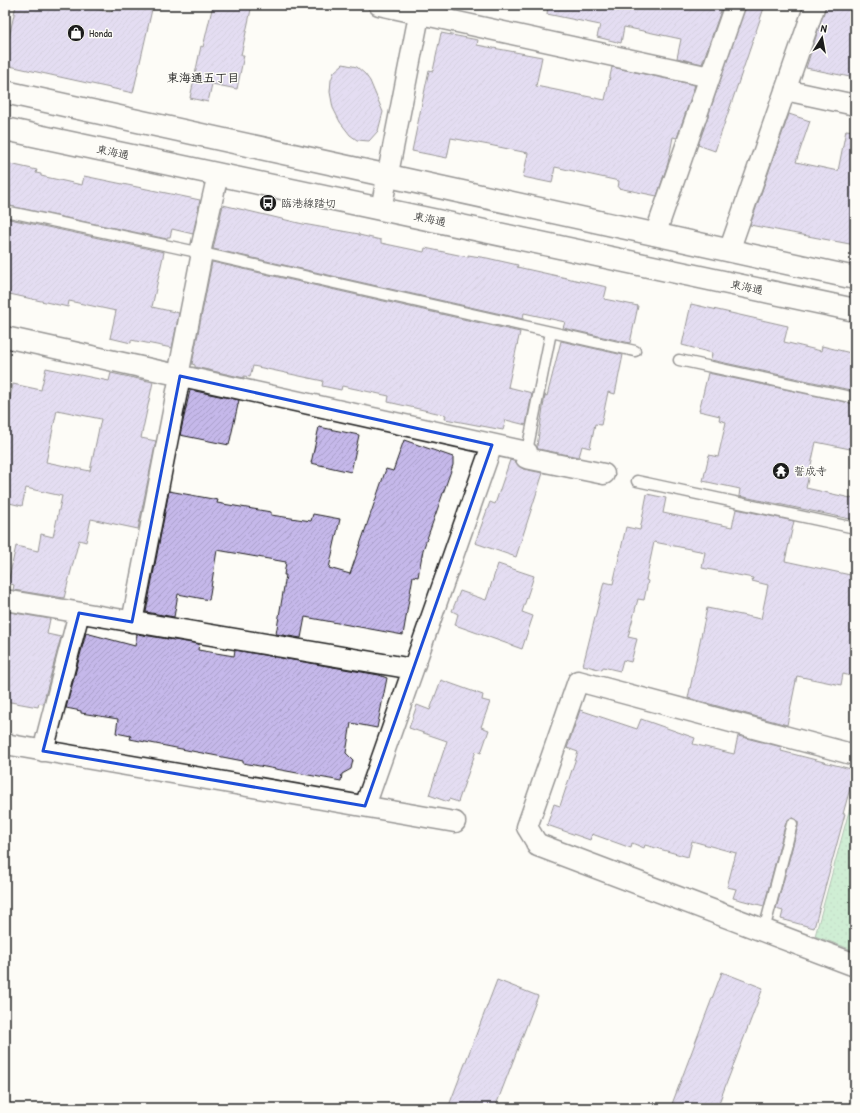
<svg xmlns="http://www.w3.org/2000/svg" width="860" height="1113" font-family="'Patrick Hand','Klee One',sans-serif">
<defs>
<pattern id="park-dots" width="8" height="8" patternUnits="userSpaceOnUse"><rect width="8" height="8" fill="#98dda9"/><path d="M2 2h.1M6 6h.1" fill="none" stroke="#82bd91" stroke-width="1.8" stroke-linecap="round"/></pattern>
<pattern id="building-hatch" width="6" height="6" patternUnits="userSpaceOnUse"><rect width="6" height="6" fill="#c5b8ea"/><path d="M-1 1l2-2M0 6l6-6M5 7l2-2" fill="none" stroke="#a99ec8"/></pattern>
</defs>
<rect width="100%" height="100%" fill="#fdfcf7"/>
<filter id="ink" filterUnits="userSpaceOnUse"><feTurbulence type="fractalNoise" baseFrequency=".025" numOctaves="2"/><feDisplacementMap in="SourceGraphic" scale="8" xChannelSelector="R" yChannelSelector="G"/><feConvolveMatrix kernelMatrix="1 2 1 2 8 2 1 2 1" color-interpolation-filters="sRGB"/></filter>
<g filter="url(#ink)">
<path fill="url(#park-dots)" stroke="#5a7c62" d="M 855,789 L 855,951 L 815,936 Z"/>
<path fill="url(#building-hatch)" stroke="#1c1c1c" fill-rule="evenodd" d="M 16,5 L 79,5 L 110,12 L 118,5 L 153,5 L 133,93 L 5,65 L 5,56 Z
M 213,5 L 252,5 L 241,55 L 244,55 L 237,89 L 212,84 L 208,102 L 190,98 L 201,46 L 203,47 Z
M 548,5 L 723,5 L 702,64 L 677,58 L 681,39 L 624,27 L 621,43 L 597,37 L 600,25 L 547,14 Z
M 746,5 L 765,5 L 715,151 L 698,145 Z
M 826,5 L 855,5 L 855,78 L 806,68 Z
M 441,33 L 478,40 L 477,45 L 542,57 L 536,86 L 605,100 L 612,67 L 695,85 L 677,138 L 673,137 L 668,163 L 657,196 L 618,188 L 619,181 L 555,167 L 552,183 L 523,177 L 528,153 L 489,145 L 451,138 L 447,158 L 412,151 L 429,70 L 433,71 Z
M 343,64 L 357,67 L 365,74 L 370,81 L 383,112 L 378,131 L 369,141 L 357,140 L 350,135 L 340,122 L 333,108 L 330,92 L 331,80 L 334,72 Z
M 789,114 L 810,121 L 796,162 L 838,171 L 846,130 L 855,131 L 855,245 L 750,225 Z
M 5,163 L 37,170 L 36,173 L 41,174 L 41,176 L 82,185 L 84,176 L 200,200 L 193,234 L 172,229 L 170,237 L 167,237 L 167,239 L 5,205 Z
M 223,205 L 303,224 L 359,234 L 359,235 L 381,240 L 381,243 L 424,252 L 425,248 L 468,257 L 468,255 L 487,258 L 518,265 L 517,267 L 607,287 L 604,299 L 638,306 L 630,343 L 563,328 L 565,322 L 524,313 L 523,319 L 213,249 Z
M 5,218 L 164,252 L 152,307 L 179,313 L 172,348 L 131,340 L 131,343 L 110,338 L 116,311 L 69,301 L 68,307 L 5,293 Z
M 212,262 L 520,332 L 508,387 L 532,393 L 526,425 L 506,420 L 503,430 L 445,419 L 446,415 L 388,402 L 389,396 L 342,386 L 341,390 L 322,386 L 323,381 L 253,366 L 250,377 L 244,376 L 244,378 L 195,367 L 195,365 L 192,364 Z
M 691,304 L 788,326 L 784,342 L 821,351 L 822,346 L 855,354 L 855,391 L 711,360 L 712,353 L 682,345 Z
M 561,341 L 623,355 L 615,394 L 608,392 L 601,425 L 595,424 L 590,448 L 582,446 L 579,457 L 538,449 L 537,446 L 545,395 L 547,396 Z
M 46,368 L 109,381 L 111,373 L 153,382 L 141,438 L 156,441 L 138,529 L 91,519 L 86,542 L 79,540 L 64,598 L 13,590 L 14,585 L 8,583 L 16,546 L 38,551 L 41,534 L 53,537 L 62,496 L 26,488 L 22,506 L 5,502 L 5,421 L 13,384 L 41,390 ZM 57,410 L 101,419 L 90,471 L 46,462 Z
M 708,373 L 855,404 L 855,450 L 816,442 L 806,488 L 855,499 L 855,520 L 739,496 L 740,489 L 703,481 L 709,455 L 718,457 L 726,422 L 719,420 L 720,416 L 699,411 Z
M 190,390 L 239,400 L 229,445 L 180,435 Z
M 319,427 L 359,435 L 351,472 L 311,463 Z
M 404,440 L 453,457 L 453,465 L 423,550 L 418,577 L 413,576 L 403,635 L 305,617 L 301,638 L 276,634 L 286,575 L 284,575 L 286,562 L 217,550 L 209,600 L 178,594 L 174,617 L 146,612 L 169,491 L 218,500 L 217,503 L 271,512 L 271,515 L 311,521 L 313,514 L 340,519 L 329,568 L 350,574 L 386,469 L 393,471 Z
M 510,460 L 516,462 L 523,469 L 543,473 L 516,557 L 475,543 L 490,502 L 495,504 Z
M 647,494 L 666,498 L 663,513 L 732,527 L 736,509 L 794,521 L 785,561 L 855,576 L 855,677 L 843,674 L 841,685 L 797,676 L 787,725 L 688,698 L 707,608 L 761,619 L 768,585 L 752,581 L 753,578 L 702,568 L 705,552 L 654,542 L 646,580 L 648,581 L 644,600 L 638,599 L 628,637 L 637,639 L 631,662 L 623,660 L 620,671 L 603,667 L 602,670 L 583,665 L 604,582 L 613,584 L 626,527 L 640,530 Z
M 498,564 L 534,576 L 522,612 L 533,616 L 522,649 L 455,625 L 458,614 L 452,611 L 460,591 L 486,600 Z
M 9,612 L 50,619 L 47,634 L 61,637 L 43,704 L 39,703 L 38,707 L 5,701 L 5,636 Z
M 86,633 L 135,646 L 137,634 L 199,644 L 198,650 L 234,656 L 235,650 L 379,675 L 387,678 L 377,728 L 351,723 L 346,753 L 353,760 L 351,769 L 342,774 L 341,781 L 243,763 L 243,761 L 130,739 L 131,736 L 116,733 L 118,719 L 81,713 L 81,711 L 66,708 Z
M 441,680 L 483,695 L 482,700 L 490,702 L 481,727 L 489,730 L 481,753 L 476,751 L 458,802 L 449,799 L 448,802 L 429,795 L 447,741 L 409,728 L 417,705 L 430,710 Z
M 580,710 L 637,729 L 641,719 L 695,738 L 693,744 L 734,754 L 738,736 L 782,747 L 781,751 L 855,770 L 843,814 L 845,814 L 814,928 L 781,919 L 783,911 L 776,909 L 798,826 L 798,822 L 794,818 L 790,818 L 786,822 L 764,906 L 733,898 L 736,889 L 727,887 L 736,853 L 692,841 L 688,857 L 645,845 L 644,848 L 632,843 L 631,848 L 592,834 L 590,840 L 547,825 L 554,804 L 560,806 L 578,752 L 567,748 Z
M 722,972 L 763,988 L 717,1108 L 683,1108 L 672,1104 Z
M 497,980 L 538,996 L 495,1108 L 448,1108 Z"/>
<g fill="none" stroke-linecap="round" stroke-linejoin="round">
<defs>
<path id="lane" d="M 5,211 L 202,253 L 635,351
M 679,360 L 855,398
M 526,456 L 551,332
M 637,481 L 855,528
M 764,930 L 792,824"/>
<path id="street" d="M 379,5 L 710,77
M 785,90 L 855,105
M 381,209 L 421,5
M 655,235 L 735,5
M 729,251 L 815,5
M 200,253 L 218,174
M 5,337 L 527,452
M 178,376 L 202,253
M 526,458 L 604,474
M 5,600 L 413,669
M 132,622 L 180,376
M 5,744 L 455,822
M 43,751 L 79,613
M 365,806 L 492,445
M 538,845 L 527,827 L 578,681 L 855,755"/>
<path id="secondary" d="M 538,845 L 855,965"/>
<path id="primary" d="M 5,92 L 855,278
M 5,129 L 855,310"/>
</defs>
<use href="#lane" stroke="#1c1c1c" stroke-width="13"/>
<use href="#street" stroke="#1c1c1c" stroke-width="23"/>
<use href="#secondary" stroke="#1c1c1c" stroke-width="25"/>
<use href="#primary" stroke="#1c1c1c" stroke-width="25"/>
<use href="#lane" stroke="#fdfcf7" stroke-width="10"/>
<use href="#street" stroke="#fdfcf7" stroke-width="20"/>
<use href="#secondary" stroke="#fdfcf7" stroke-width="22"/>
<use href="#primary" stroke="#fdfcf7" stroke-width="22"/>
</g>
</g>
<path d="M0 0H860V1113H0ZM 180,376 L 492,445 L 365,806 L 43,751 L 79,613 L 132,622 Z" fill="#fdfcf7" fill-opacity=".55" fill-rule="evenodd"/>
<path fill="none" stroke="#1d4ed8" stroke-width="3" stroke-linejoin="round" d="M 180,376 L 492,445 L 365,806 L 43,751 L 79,613 L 132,622 Z"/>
<defs>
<symbol id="shop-disc" viewBox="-11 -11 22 22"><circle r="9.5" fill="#1c1c1c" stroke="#fdfcf7"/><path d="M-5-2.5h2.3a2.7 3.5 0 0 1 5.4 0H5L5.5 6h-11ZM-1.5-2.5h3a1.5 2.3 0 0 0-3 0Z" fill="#fff"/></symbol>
<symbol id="bus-disc" viewBox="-11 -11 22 22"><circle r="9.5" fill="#1c1c1c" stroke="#fdfcf7"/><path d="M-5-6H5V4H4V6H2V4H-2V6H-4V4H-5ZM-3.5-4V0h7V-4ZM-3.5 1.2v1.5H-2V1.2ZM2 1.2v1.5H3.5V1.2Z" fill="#fff"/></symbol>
<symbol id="temple-disc" viewBox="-11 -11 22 22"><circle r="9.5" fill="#1c1c1c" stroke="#fdfcf7"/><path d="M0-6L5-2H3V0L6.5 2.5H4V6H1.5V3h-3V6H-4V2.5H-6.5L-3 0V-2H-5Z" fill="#fff"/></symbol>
</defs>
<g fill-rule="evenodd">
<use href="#shop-disc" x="66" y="23" width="20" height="20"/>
<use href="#bus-disc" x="258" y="193" width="20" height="20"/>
<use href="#temple-disc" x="771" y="461" width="20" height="20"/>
</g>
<g text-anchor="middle" stroke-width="3" stroke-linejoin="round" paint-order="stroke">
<g font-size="11" fill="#1c1c1c" stroke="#fdfcf7" text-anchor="start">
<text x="89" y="37">Honda</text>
<text x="281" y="207">臨港線踏切</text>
<text x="794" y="475">誓成寺</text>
</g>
<g font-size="11" fill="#1c1c1c" stroke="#fdfcf7">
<text transform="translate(113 152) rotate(12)" y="4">東海通</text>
<text transform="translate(430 219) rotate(12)" y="4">東海通</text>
<text transform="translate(747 287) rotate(12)" y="4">東海通</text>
</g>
<g font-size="12" font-weight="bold" fill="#1c1c1c" stroke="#fdfcf7">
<text x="203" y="82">東海通五丁目</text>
</g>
</g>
<rect width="860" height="1113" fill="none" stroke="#fdfcf7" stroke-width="20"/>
<rect x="10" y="10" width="840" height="1093" fill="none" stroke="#1c1c1c" stroke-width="1.5" filter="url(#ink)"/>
<g transform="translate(822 38) rotate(11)" stroke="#fdfcf7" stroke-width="3" paint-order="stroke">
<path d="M0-3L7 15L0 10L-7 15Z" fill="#1c1c1c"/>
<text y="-6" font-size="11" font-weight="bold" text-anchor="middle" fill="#1c1c1c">N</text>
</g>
</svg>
